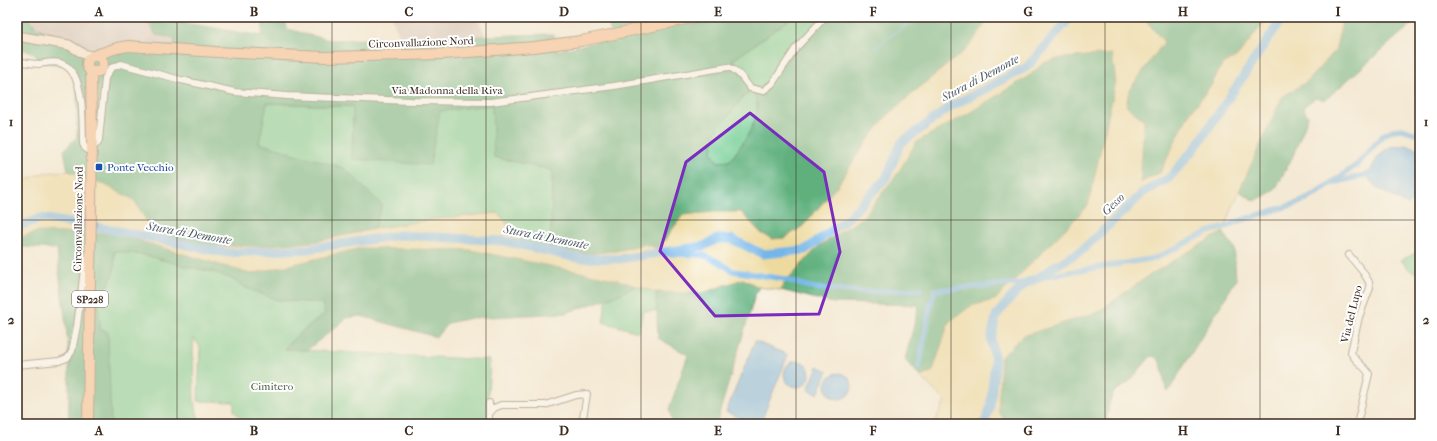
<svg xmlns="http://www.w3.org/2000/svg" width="1437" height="441" font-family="'IM FELL French Canon',serif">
<rect width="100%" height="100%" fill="#fff"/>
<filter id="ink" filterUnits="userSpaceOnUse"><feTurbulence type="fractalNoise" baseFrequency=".025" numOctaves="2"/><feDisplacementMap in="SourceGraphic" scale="8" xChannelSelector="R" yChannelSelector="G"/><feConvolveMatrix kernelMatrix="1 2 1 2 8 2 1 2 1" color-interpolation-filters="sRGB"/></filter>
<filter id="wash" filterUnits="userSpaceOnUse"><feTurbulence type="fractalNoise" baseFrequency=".012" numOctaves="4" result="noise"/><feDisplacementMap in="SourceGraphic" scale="16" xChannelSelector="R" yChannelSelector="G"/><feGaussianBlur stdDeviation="0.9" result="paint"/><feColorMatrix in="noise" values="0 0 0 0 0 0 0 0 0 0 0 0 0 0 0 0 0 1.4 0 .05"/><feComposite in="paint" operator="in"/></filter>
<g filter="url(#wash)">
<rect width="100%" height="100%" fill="#f4e9d4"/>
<path fill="#d0c0bc" d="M 31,17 L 142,17 L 148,22 L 156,35 L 175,38 L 174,46 L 97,53 L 88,52 L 66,40 L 36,27 L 29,18 Z
M 392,17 L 477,17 L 485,35 L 400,38 Z"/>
<path fill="#73cd93" stroke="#577c58" d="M 793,17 L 824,17 C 803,41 782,67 759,89 L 750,86 L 740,72 L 733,60 Z
M 753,91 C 754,95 757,100 757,103 C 759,124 741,145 730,161 L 718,162 L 712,153 L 715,132 L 745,95 Z
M 267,103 L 440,111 L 493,104 L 494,157 L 552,170 L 551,247 L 522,241 L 498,213 L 437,219 L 374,229 L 382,205 L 259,143 Z
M 114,251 L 145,255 L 184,266 L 214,272 L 232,279 L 246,288 L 278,300 L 322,303 L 325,314 L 296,336 L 284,349 L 490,360 L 486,424 L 245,424 L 234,411 L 234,402 L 198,401 L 200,347 L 194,338 L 193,350 L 194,401 L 200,424 L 111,424 L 100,329 L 98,292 L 109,284 L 114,271 Z
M 1420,251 L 1420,273 C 1410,273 1407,267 1401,260 Z
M 637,286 L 656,292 L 658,311 L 643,311 L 638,332 L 603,322 L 607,298 Z"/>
<path fill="#5eb07d" stroke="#4c6d4e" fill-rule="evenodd" d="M 17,17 L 31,17 L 29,18 L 36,27 L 66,40 L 88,52 L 97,53 L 174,46 L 175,38 L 156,35 L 148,22 L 142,17 L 159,17 L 161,19 L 262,36 L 263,17 L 285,17 L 287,29 L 330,40 L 554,34 L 556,51 L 613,38 L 606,17 L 793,17 L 733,60 L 740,72 L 750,85 L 759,89 C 782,67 803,41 824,17 L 990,17 L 969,47 L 919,88 L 885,118 L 860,151 L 838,185 L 803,226 L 785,238 L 772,239 L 761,233 L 741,212 L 683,215 L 658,249 L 644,244 L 616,251 L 584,254 L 551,247 L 552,170 L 494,157 L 492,105 L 440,111 L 430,165 L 352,159 L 353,106 L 267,103 L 259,143 L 344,168 L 382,205 L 374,229 L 314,242 L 261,246 L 214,246 L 154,234 L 134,200 L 101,183 L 68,171 L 64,150 L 77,137 L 77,74 L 71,66 L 38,62 L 35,54 L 22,49 L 17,49 ZM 753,91 C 754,95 757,100 757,103 C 758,125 742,144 730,161 L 718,162 L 712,153 L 715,132 L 745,95 Z
M 1150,17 L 1268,17 L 1239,55 L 1222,65 L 1212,84 L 1188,116 L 1160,173 L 1139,183 L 1144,121 L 1126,106 L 1129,90 L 1164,42 L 1147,22 Z
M 1343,17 L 1420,17 L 1420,18 L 1399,35 L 1325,100 L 1315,98 L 1303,107 L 1308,117 L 1293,156 L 1275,190 L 1255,201 L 1239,191 L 1282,97 L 1306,82 L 1335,51 Z
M 1112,54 L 1116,82 L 1088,206 L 995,300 L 972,306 L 949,322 L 933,371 L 921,377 L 905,360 L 919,305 L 833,303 L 781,290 L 785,282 L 819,246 L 862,218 L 898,173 L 915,142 L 967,114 L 1030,75 L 1043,63 L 1061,58 Z
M 36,232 L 117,234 L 251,274 L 361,248 L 471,250 L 615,279 L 637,286 L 615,296 L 566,313 L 471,318 L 448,323 L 436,337 L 361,316 L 347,318 L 307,350 L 284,349 L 296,336 L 325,314 L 322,303 L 278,300 L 246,288 L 232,279 L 214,272 L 184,266 L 145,255 L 114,251 L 114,271 L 109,284 L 98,292 L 100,329 L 108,332 L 111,424 L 68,424 C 70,394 69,365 67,335 C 64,306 59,278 57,249 L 22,247 L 20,312 L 17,312 L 17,239 Z
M 1223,232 L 1234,247 L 1236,280 L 1168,392 C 1161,380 1166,367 1156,357 L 1151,356 L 1128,383 L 1114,392 L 1109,404 L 1106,424 L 1008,424 L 998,412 L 1001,357 L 1022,336 L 1098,312 L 1145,278 L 1184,254 Z
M 743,279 L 759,287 L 756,292 L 716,424 L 673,424 L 669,409 L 688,355 L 658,338 L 656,292 L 702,293 Z"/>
<path fill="#eeda9e" stroke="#94825e" d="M 990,17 L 1150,17 L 1147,22 L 1164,42 L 1129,90 L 1126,106 L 1144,120 L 1140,183 L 1160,173 L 1188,116 L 1212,84 L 1222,65 L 1239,55 L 1268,17 L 1343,17 L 1335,51 L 1306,82 L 1282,97 L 1239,191 L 1223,232 L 1184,254 L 1145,278 L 1098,312 L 1022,336 L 1001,357 L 998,412 L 1008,424 L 934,424 L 945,401 L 921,377 L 933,371 L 949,322 L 971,306 L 995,300 L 1088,206 L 1116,82 L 1112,54 L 1061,58 L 1043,63 L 1030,75 L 967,114 L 916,142 L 898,173 L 862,218 L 819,246 L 785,282 L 781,290 L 759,287 L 743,279 L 702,293 L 656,292 L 615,279 L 471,250 L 361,248 L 251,274 L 117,234 L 36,232 L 17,239 L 17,177 L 26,180 L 43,173 L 68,171 L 101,183 L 134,200 L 154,234 L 214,246 L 261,246 L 314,242 L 384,227 L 437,219 L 498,213 L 522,241 L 584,254 L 616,251 L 645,244 L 658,249 L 683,215 L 714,212 L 741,212 L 761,233 L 772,239 L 785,238 L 803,226 L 838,185 L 860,151 L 885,118 L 919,88 L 969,47 Z"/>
<path fill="#74b6e9" stroke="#587084" d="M 1405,145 L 1420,149 L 1420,194 L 1408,205 L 1377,188 L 1368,178 C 1371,166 1381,149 1394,146 C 1397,145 1402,146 1405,145 Z
M 755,341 L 788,355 L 760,424 L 756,424 L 726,412 Z
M784 374a13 13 0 1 1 26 0a13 13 0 1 1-26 0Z
M 818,366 L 828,371 L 818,394 L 808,390 Z
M826 386a13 13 0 1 1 26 0a13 13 0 1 1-26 0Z"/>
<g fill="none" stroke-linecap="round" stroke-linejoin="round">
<path stroke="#74b6e9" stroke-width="1.5" d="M 874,49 L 901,28 L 920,17"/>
<path stroke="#74b6e9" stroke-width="5.5" d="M 1333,183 L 1369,174
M 652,253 L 703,255 L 719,262 L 733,271 L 784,279 L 813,288 L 866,292 L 921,289
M 1040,277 L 1156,258 L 1208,232 L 1223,228 L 1239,221 L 1298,203 L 1313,196 L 1358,164 L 1383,135 L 1393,130 L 1402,129 L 1420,135
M 919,367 L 929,311 L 935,290 L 1026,283"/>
<path stroke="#74b6e9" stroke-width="9" d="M 17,227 L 41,218 L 124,232 L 227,253 L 308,249 L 400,235 L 504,241 L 577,258 L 619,259 L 704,246 L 717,239 L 731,239 L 763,254 L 805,250 L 847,219 L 886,178 L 901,143 L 950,107 L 1027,67 L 1071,17
M 984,424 L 990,408 L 995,361 L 991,339 L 996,316 L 1009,300 L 1026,283 L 1040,277 L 1053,267 L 1081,251 L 1144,192 L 1169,178 L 1196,147 L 1283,17"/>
</g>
</g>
<g filter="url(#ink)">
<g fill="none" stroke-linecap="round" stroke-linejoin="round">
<defs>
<path id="minor" d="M 17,61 C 24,62 31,64 39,64 C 46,63 52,61 60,63 C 86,70 82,123 83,144 L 85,148 L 91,152
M 91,148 L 98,143 L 99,140 L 105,78 L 111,68 L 121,64 L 181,80 L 235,92 L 287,96 L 411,101 L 491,102 L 614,86 L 728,67 C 738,70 744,80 750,88 L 763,91 L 772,84 L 796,48 L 825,17
M 1349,255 L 1363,272 L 1369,282 L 1370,288 L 1359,317 L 1351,352 C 1353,360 1365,366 1369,374 L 1357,424
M 17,365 L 59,361 L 67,358 L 70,354 L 72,351 L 77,326 L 85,261 L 90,254
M 489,414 L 494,408 L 501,405 L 545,405 L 576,395 L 587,394 L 582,424
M 489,424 L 489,403"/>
<path id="secondary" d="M 17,36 L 69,45 L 84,54 L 92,56"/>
<path id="primary" d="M 96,55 L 117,48 L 128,46 L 216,52 L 325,57 L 443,54 L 534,47 L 581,41 L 696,17
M87 64a8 8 0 1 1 16 0a8 8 0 1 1-16 0Z
M 88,424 L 92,135 L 91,71"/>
</defs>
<use href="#minor" stroke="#7c6d5e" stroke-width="8"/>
<use href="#secondary" stroke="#7c6d5e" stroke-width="11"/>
<use href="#primary" stroke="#7c6d5e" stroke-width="12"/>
<use href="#minor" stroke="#fff" stroke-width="6"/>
<use href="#secondary" stroke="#fde4d1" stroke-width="9"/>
<use href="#primary" stroke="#fabb8c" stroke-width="10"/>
</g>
</g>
<path d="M0 0H1437V441H0ZM 750,113 L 824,172 L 840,252 L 819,314 L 715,316 L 660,251 L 686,162 Z" fill="#f4e9d4" fill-opacity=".55" fill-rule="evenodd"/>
<path fill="none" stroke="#7b2cbf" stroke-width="3" stroke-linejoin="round" d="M 750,113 L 824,172 L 840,252 L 819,314 L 715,316 L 660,251 L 686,162 Z"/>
<path fill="none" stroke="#3b2a1e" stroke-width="1" stroke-opacity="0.55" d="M 177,17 L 177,424M 332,17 L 332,424M 486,17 L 486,424M 641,17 L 641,424M 796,17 L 796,424M 951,17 L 951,424M 1105,17 L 1105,424M 1260,17 L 1260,424M 17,220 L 1420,220"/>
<rect fill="#1a4fb4" stroke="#fff" stroke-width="1.5" x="95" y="163" width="8" height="8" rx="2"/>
<g text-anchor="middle" stroke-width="4" stroke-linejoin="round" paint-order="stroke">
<rect fill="#fff" stroke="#766a62" stroke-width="1" x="72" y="291" width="36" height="16" rx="3"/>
<g font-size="10" font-weight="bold" fill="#3b2a1e">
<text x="90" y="303">SP228</text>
</g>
<g font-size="11" fill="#3b2a1e" stroke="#fff">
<text transform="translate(421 42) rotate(-2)" y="4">Circonvallazione Nord</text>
<text x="447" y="94">Via Madonna della Riva</text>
<text transform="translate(78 219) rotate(-89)" y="4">Circonvallazione Nord</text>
<text transform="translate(1351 314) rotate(-76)" y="4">Via del Lupo</text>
</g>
<g font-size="11" fill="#164399" stroke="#fff" text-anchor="start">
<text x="107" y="171">Ponte Vecchio</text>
</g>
<g font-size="11" fill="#4f6347" stroke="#fff">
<text x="272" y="390">Cimitero</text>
</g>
<g font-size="12" font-style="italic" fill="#4f5b65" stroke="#fff">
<text transform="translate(980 78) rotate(-28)" y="4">Stura di Demonte</text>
<text transform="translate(1113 204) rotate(-43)" y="4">Gesso</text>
<text transform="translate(189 233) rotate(10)" y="4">Stura di Demonte</text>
<text transform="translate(546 237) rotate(11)" y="4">Stura di Demonte</text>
</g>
</g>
<rect width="1437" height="441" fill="none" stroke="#fff" stroke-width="44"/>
<rect x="22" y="22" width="1393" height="397" fill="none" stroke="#3b2a1e" stroke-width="1.5"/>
<g font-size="13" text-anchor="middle" font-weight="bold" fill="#3b2a1e">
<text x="99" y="16">A</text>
<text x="254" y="16">B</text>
<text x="409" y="16">C</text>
<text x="564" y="16">D</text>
<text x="718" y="16">E</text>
<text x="873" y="16">F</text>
<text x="1028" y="16">G</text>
<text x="1183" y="16">H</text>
<text x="1338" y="16">I</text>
<text x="11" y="126">1</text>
<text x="1426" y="126">1</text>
<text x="11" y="324">2</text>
<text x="1426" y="324">2</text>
<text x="99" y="435">A</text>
<text x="254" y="435">B</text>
<text x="409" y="435">C</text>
<text x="564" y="435">D</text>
<text x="718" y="435">E</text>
<text x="873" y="435">F</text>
<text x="1028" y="435">G</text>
<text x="1183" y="435">H</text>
<text x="1338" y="435">I</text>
</g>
</svg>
